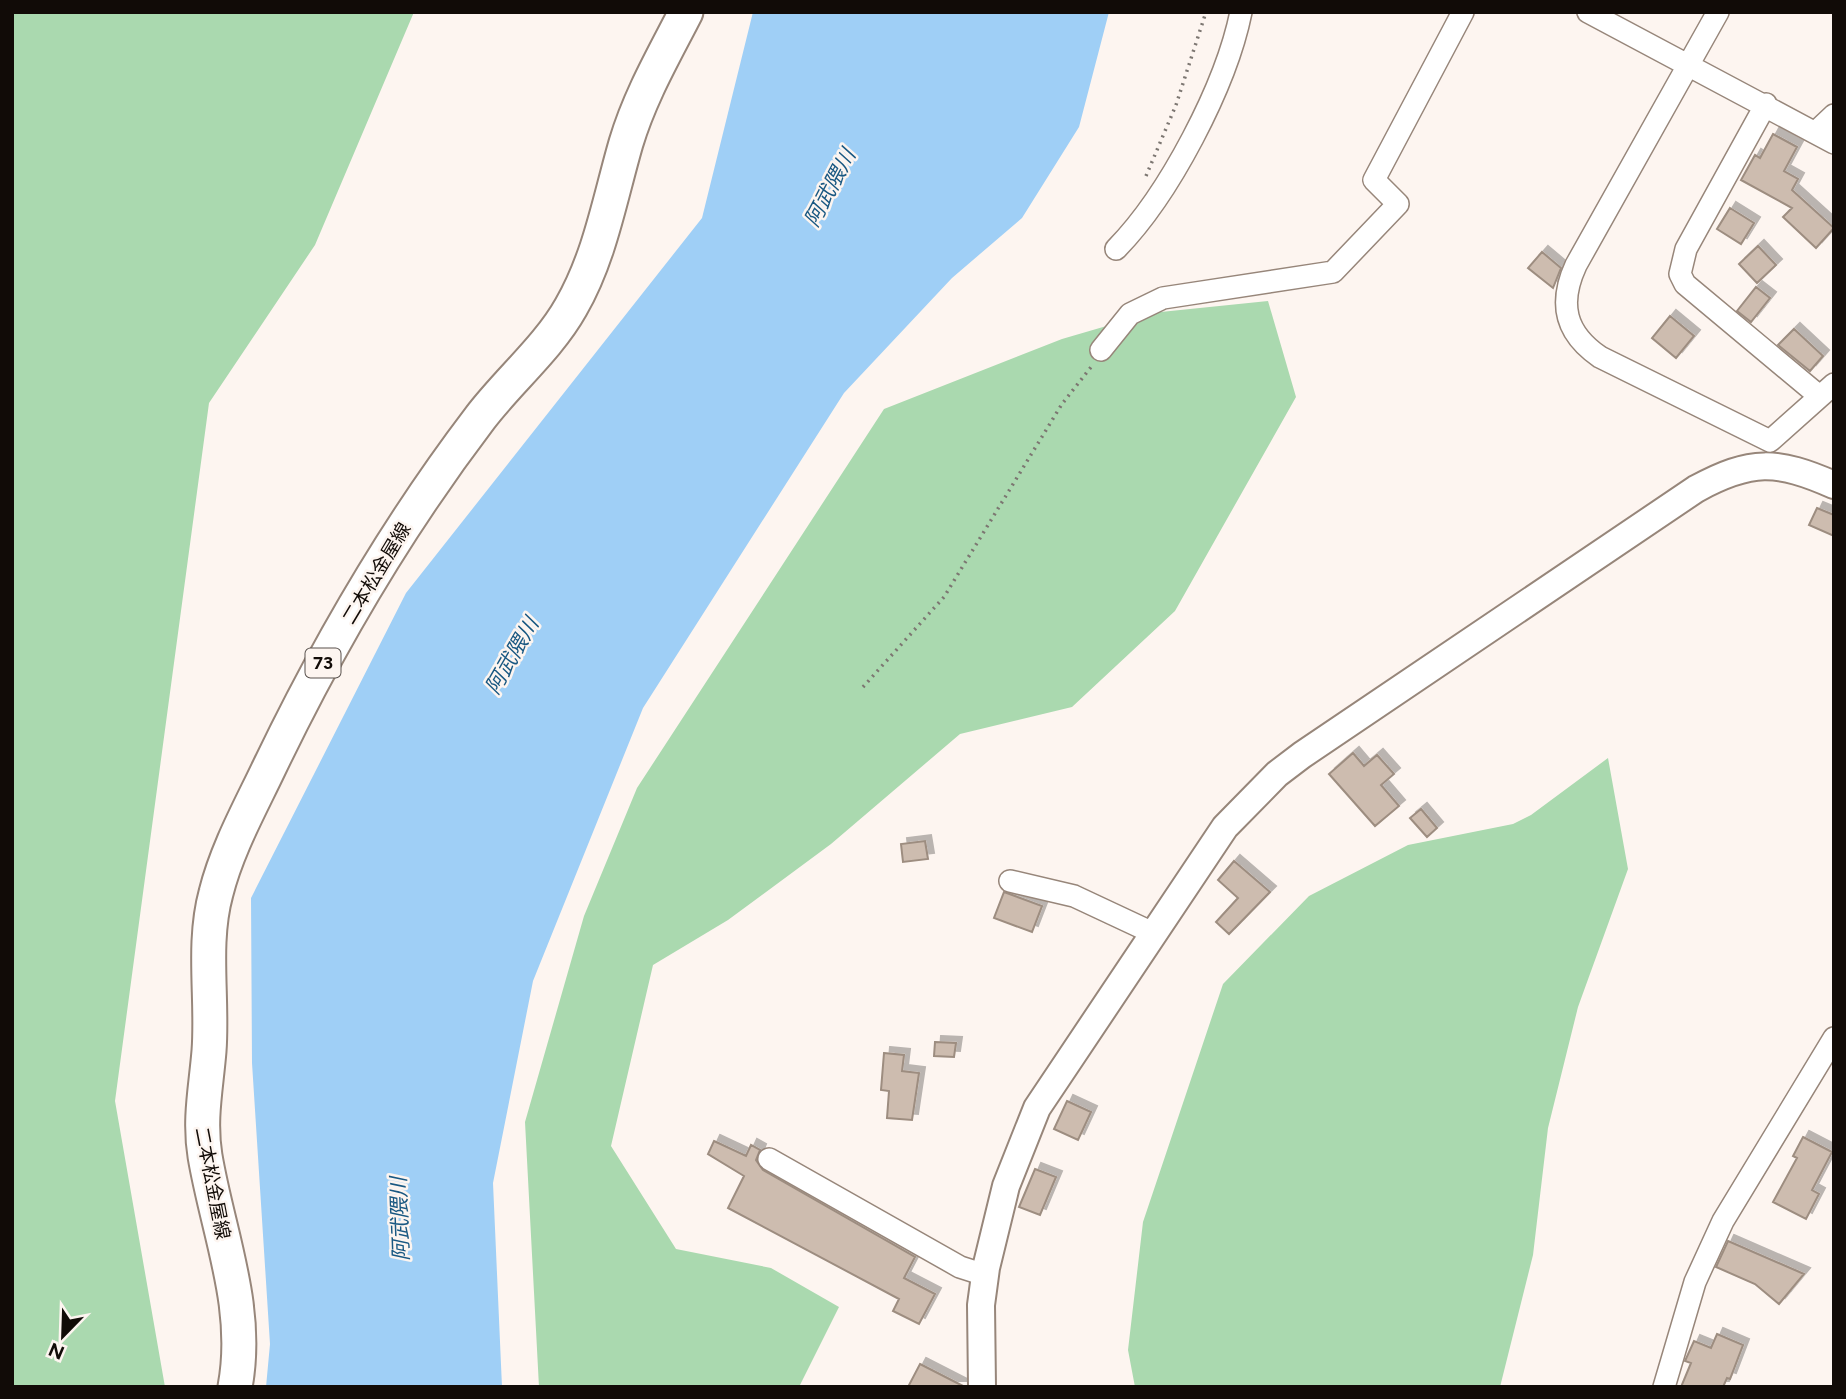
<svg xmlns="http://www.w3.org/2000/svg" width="1846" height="1399" font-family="Figtree,'Noto Sans JP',sans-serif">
<defs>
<filter id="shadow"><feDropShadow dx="6" dy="-6" stdDeviation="0" flood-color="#0004"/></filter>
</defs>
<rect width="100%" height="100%" fill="#fdf5f0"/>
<path fill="#aad9af" d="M 12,12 L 414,12 L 315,245 L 209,403 L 115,1101 L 165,1387 L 12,1387 Z
M 1268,301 L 1296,397 L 1175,611 L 1072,707 L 960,734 L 831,844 L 728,920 L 653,965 L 611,1146 L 676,1249 L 771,1268 L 839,1307 L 799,1387 L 539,1387 L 525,1122 L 584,916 L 637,788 L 884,409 L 1062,339 L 1151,313 Z
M 1608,758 L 1628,869 L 1578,1007 L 1548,1128 L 1533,1255 L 1500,1387 L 1135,1387 L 1128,1350 L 1143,1222 L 1223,984 L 1309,896 L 1408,845 L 1513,824 L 1531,815 Z"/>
<path fill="#9fcff6" d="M 753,12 L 1109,12 L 1079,127 L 1022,218 L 952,278 L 844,393 L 643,708 L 533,981 L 493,1183 L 502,1387 L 266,1387 L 270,1344 L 252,1063 L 251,898 L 406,593 L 702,218 Z"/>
<path fill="#cdbcaf" stroke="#9d8d80" stroke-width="2" filter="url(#shadow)" d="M 1773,134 L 1797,147 L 1784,171 L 1798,179 L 1792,190 L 1834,228 L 1816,248 L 1783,217 L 1792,208 L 1741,180 L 1755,155 L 1760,158 Z
M 1730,208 L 1754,223 L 1741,244 L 1717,229 Z
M 1758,246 L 1776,265 L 1757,283 L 1739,264 Z
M 1542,252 L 1561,268 L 1553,288 L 1528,268 Z
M 1756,287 L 1770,298 L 1751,322 L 1737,311 Z
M 1670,316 L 1694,336 L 1676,358 L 1652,338 Z
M 1794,329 L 1823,356 L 1810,371 L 1778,345 Z
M 1817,508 L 1834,515 L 1834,536 L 1809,525 Z
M 1353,753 L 1364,766 L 1377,755 L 1394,774 L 1381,785 L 1399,806 L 1375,826 L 1329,774 Z
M 1421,809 L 1437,828 L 1427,837 L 1410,818 Z
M 925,841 L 928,859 L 903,862 L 901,844 Z
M 1234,861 L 1270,892 L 1229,934 L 1216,922 L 1238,898 L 1218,880 Z
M 1004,892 L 1042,906 L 1032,932 L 994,918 Z
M 935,1042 L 956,1043 L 954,1057 L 934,1056 Z
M 884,1053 L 904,1055 L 902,1071 L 919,1073 L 912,1120 L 887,1118 L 889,1091 L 881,1090 Z
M 1067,1101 L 1091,1112 L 1078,1140 L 1054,1129 Z
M 1803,1137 L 1832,1152 L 1812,1190 L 1819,1194 L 1806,1219 L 1773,1202 L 1797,1158 L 1793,1156 Z
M 714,1141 L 746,1156 L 751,1145 L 760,1150 L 756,1160 L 763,1170 L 915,1257 L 904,1278 L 935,1294 L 919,1324 L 893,1311 L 899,1299 L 728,1208 L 744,1176 L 708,1154 Z
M 1035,1169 L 1056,1177 L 1040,1215 L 1019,1207 Z
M 1728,1241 L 1804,1274 L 1779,1304 L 1755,1284 L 1716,1267 Z
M 1717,1334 L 1743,1345 L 1730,1379 L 1727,1378 L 1723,1387 L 1681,1387 L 1691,1363 L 1685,1361 L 1694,1341 L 1711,1348 Z
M 920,1364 L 965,1387 L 908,1387 Z"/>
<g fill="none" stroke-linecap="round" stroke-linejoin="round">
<defs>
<path id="minor" d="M 1588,12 L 1834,143
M 1718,12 L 1576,265 C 1558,304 1565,333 1600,357 L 1770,441 L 1834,384
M 1766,104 L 1686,249 L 1680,274 L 1685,284 L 1818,395
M 1817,131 L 1834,115
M 1116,249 C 1169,195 1226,86 1241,12
M 1101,350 L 1130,314 L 1163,298 L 1333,272 L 1398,204 L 1374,180 L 1463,12
M 1010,881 L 1074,896 L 1153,933
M 769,1159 L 960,1267 L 985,1275
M 1664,1387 L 1695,1282 L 1723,1221 L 1834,1038"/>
<path id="tertiary" d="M 982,1387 L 981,1305 L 986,1268 L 1006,1186 L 1037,1108 L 1225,827 L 1277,774 L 1302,755 L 1696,489 C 1751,459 1777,460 1834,485"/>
<path id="primary" d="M 235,1387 C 250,1307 218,1233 205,1156 C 199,1119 206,1088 209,1051 C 213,999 202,944 216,893 C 227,849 250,808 269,768 C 328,645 397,527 480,418 C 508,381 548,348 571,307 C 600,257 610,198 626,143 C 640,96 664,55 686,12"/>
</defs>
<use href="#minor" stroke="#97867a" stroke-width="24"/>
<use href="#tertiary" stroke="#97867a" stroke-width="30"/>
<use href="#primary" stroke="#97867a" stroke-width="37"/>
<path stroke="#7c7671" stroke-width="3.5" stroke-dasharray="2 5" stroke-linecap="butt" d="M 1146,176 L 1176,105 L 1206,12
M 863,687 L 944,597 L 1062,404 L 1091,367"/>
<use href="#minor" stroke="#fff" stroke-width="21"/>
<use href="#tertiary" stroke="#fff" stroke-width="26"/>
<use href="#primary" stroke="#fff" stroke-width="33"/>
</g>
<g text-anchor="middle" stroke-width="5" stroke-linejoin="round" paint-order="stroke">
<rect fill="#fdf5f0" stroke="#58514d" stroke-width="2" x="305.5" y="648.5" width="35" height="29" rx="5"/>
<g font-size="18" font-weight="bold" fill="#110b07">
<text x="323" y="669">73</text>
</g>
<g font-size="19" fill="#110b07" stroke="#fdf5f0">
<text transform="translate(376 573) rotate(-59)" y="7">二本松金屋線</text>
<text transform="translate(213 1183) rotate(79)" y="7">二本松金屋線</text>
</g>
<g font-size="21" font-style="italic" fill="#195882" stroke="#fdf5f0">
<text transform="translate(830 188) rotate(-62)" y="7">阿武隈川</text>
<text transform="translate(512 656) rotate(-60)" y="7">阿武隈川</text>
<text transform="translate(400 1219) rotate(-92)" y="7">阿武隈川</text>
</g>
</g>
<rect width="1846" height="1399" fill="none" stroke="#110b07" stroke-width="28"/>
<g transform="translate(63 1336) rotate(203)" stroke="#fdf5f0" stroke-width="5" paint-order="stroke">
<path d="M0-5L12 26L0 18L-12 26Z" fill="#110b07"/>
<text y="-10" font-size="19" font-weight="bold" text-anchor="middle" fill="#110b07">N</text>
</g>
</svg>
